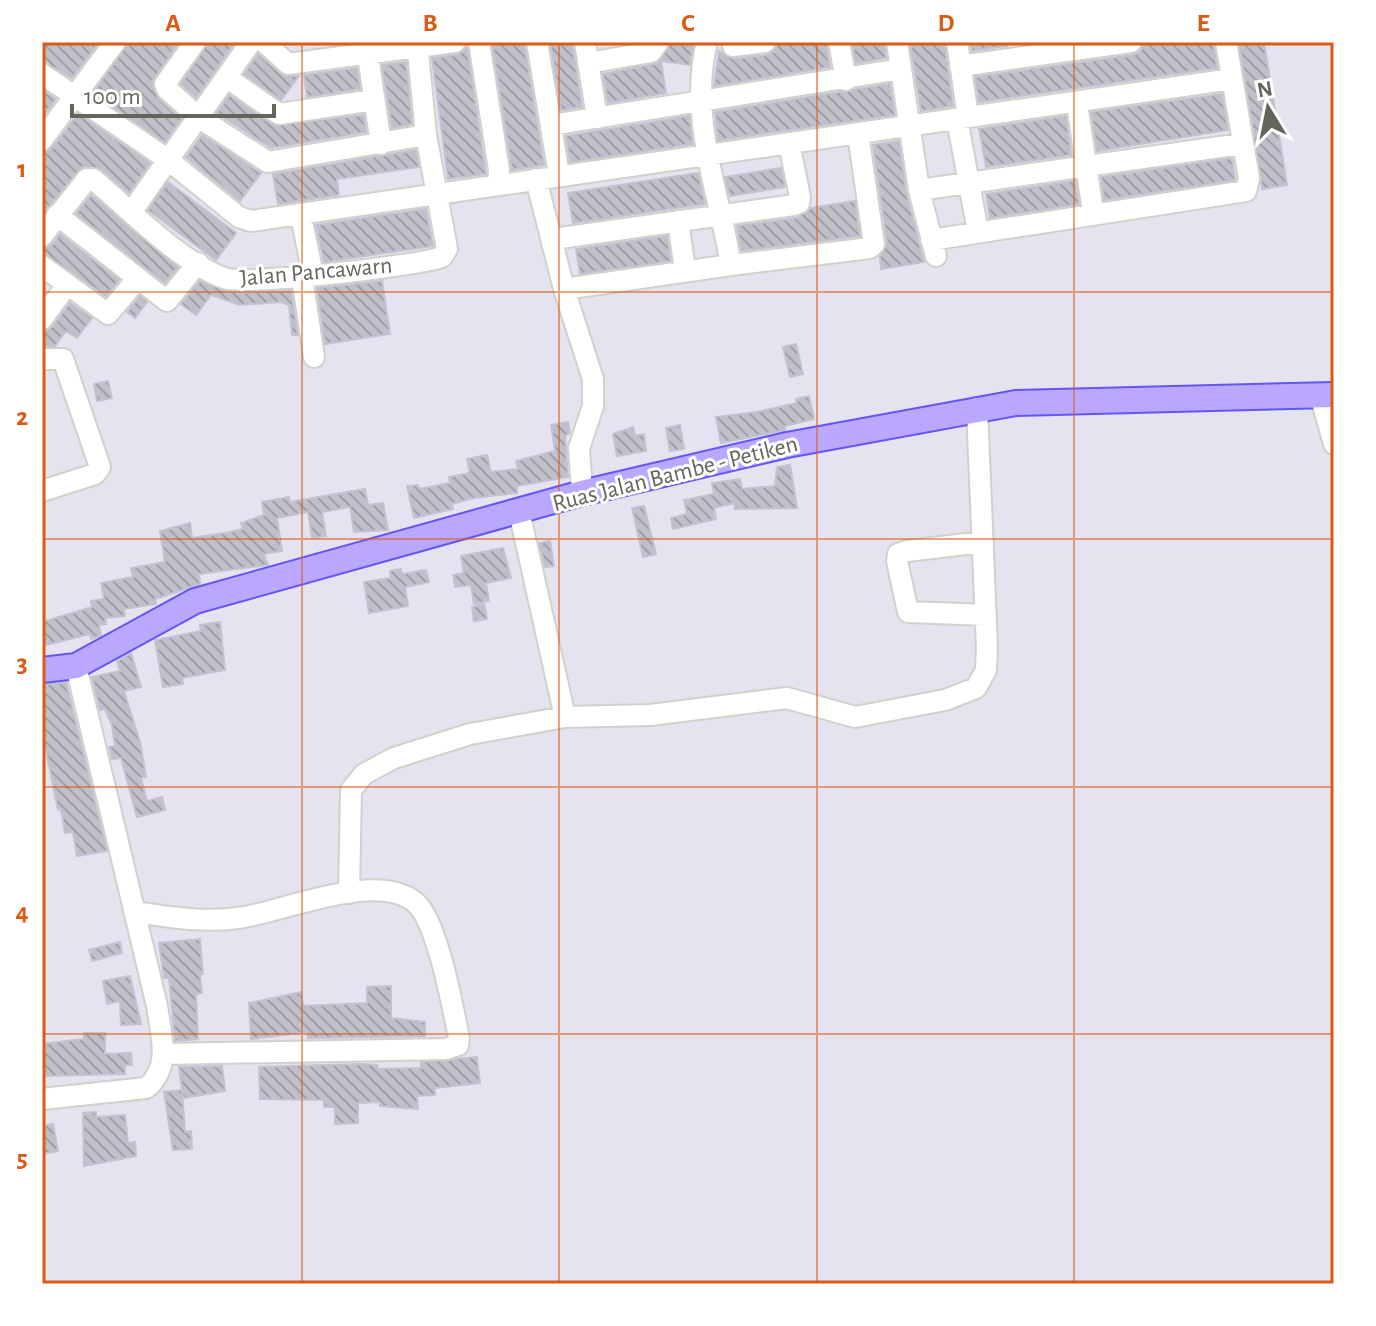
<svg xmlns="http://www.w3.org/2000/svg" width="1376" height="1326" font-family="'Alegreya Sans',sans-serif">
<defs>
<pattern id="building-back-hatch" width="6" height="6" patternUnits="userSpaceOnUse" patternTransform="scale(2)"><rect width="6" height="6" fill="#c0c0ca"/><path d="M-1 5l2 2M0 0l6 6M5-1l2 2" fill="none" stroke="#a0a0a7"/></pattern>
</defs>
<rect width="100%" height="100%" fill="#e5e3ef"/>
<path fill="url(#building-back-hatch)" stroke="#c3c2d4" stroke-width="2" d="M 42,42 L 99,42 L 72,78 L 42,61 Z
M 128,42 L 179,42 L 152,82 L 158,98 L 181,119 L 165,142 L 93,93 Z
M 208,42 L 235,42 L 196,98 L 181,84 Z
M 492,42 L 524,42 L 544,165 L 512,170 Z
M 550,42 L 572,42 L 582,107 L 561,110 Z
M 671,42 L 694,42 L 690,65 L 661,61 L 666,93 L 608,103 L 603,74 L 657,63 Z
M 778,42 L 826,42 L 830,67 L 714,86 L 719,51 L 734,59 L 767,55 L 773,52 Z
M 852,42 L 884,42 L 886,58 L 856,63 Z
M 910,42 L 944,42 L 953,106 L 921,111 Z
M 970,42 L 1006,42 L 1007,46 L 972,51 Z
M 1150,42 L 1213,42 L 1217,68 L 979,102 L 975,77 L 1133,55 L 1140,52 L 1144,43 Z
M 1239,42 L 1264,42 L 1287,185 L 1262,189 Z
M 467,47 L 486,174 L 448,179 L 432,58 L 457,55 Z
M 258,54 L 284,76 L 299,76 L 281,100 L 244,74 Z
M 406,62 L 412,124 L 392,128 L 382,65 Z
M 357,68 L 360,89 L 307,97 L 304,75 Z
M 890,84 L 895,115 L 718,140 L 715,112 Z
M 42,90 L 56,99 L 42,118 Z
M 1222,94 L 1228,130 L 1097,151 L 1091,112 Z
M 229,95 L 273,125 L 364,115 L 366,132 L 271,148 L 217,113 Z
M 78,114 L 150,163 L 129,193 L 101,169 L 82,167 L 42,215 L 42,153 L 52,148 Z
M 689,116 L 693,144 L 570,162 L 566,136 Z
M 1066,116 L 1071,155 L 986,167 L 979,129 Z
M 202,135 L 261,173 L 240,201 L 186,157 Z
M 899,141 L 906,192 L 924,262 L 881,269 L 880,257 L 887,242 L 873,145 Z
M 416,150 L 419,167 L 337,179 L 339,195 L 278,204 L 273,174 Z
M 1232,158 L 1235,180 L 1104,200 L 1101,177 Z
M 781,168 L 785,187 L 730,196 L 725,177 Z
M 698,173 L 705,204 L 573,223 L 568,193 Z
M 1075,181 L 1079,204 L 990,218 L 986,194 Z
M 168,182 L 236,233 L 216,260 L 148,210 Z
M 91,195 L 178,267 L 165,283 L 76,214 Z
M 855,201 L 860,236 L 741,251 L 737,226 L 796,218 L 811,208 Z
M 426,209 L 433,246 L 324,262 L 316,225 Z
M 60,234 L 119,280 L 106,296 L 42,253 L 42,249 L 52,245 Z
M 667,236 L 671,261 L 580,274 L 576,249 Z
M 200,281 L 237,293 L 291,291 L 298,335 L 292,335 L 289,305 L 281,302 L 240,305 L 211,295 L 196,315 L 181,304 Z
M 382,281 L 390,334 L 325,344 L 317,288 Z
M 140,296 L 147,302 L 135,318 L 127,312 Z
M 70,303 L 92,318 L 77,338 L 66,331 L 55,346 L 42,346 L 42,332 L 52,327 Z
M 796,344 L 803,374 L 790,377 L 783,347 Z
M 108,381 L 112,398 L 97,401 L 94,384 Z
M 809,396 L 814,419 L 785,426 L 785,430 L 721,443 L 716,417 L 757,412 L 797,403 L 796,399 Z
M 568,422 L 570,433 L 565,436 L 568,477 L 517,486 L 517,493 L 474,498 L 452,504 L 453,509 L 414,518 L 407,486 L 418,485 L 419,489 L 450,483 L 449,477 L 470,473 L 467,459 L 487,455 L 491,472 L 518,469 L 516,461 L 555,451 L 551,425 Z
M 680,425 L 684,449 L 670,451 L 666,428 Z
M 633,427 L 635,436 L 644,434 L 646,451 L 617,456 L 613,434 Z
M 790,465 L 797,508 L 735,509 L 734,503 L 714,508 L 716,519 L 673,529 L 671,518 L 687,514 L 684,500 L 714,494 L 712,483 L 740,479 L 742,489 L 775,486 L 777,467 Z
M 365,489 L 368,505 L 383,503 L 388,530 L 354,532 L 350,507 L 322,512 L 326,536 L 312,538 L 308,512 L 277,518 L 282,551 L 264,554 L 268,565 L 199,574 L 200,584 L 155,599 L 156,604 L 124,609 L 125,616 L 105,618 L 106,624 L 99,625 L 101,635 L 95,638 L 91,639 L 90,634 L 42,646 L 42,622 L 92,607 L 91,601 L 104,599 L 101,583 L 133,577 L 131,568 L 165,562 L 160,531 L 190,523 L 192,538 L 225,533 L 243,529 L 241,523 L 264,515 L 262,502 L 289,497 L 290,502 Z
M 644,506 L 656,554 L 643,557 L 632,508 Z
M 550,541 L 554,566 L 545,567 L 539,543 Z
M 503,548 L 511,578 L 486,583 L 489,601 L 474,604 L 471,585 L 455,587 L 453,575 L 464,573 L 461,556 Z
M 401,569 L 402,574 L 426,570 L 429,582 L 405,587 L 408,606 L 369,613 L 364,582 L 391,578 L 390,571 Z
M 484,604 L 487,619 L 474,621 L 472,607 Z
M 220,622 L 225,670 L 182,678 L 183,684 L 163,687 L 155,640 L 201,631 L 200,625 Z
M 131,653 L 141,687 L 124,691 L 140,742 L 146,777 L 141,778 L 147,801 L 162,797 L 165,810 L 137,817 L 121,758 L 112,759 L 109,747 L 115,746 L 112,725 L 105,709 L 100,710 L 92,677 L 120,671 L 117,661 Z
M 66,682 L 107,851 L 77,856 L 73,832 L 65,833 L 61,809 L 58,810 L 42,730 L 42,685 Z
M 200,939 L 203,974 L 200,975 L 202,993 L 196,994 L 198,1039 L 175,1041 L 169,978 L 164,978 L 159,943 Z
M 120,942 L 122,953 L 92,961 L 89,950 Z
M 130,976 L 141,1024 L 121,1025 L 120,1001 L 107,1004 L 103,981 Z
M 391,986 L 391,1018 L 425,1022 L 425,1036 L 308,1038 L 308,1032 L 251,1039 L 249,1003 L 301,992 L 303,1006 L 367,1003 L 367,987 Z
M 84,1033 L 105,1033 L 105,1054 L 131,1053 L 132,1065 L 125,1065 L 125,1074 L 42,1076 L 42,1044 L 84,1039 Z
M 477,1057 L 480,1083 L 435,1088 L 435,1095 L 417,1096 L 418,1109 L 380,1106 L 380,1102 L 358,1103 L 358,1123 L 335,1124 L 335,1107 L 324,1107 L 324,1100 L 260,1099 L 259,1067 L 361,1064 L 377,1065 L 377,1069 L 421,1068 L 421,1062 Z
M 222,1066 L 225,1091 L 183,1098 L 182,1092 L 185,1132 L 191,1131 L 192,1149 L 173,1150 L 164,1092 L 182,1090 L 179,1067 Z
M 96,1112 L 96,1117 L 125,1115 L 128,1143 L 135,1142 L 136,1156 L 84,1166 L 83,1113 Z
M 53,1124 L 58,1151 L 42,1154 L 42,1126 Z"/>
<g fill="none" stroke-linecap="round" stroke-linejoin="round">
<defs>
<path id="minor" d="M 195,42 L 165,84 L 167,89 L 198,117 L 268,162 L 426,135
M 264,42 L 288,64 L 455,42
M 366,42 L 381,144
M 479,42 L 499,170 L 498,184
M 537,42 L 559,175
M 585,42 L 597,118
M 839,42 L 846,80
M 897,42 L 919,190 L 936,256
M 957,42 L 968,117
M 733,46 L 765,42
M 588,63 L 651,52 L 658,42
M 960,66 L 1131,42
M 42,74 L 167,159 L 239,217 L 251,221 L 1232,79
M 226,77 L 279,114 L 374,100
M 1077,104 L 1093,212
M 957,119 L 978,232
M 551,125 L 901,69
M 42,140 L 115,42
M 536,179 L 564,289 L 593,379 L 593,406 L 579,448 L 582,493
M 919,190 L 1241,144
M 132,211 L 251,42
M 57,215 L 167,301 L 198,263
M 301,216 L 313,275
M 678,221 L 685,270
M 42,236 L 87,179 L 93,179 C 130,210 180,262 224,278 C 244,286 418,266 442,257 L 447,249 L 426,135 L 417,42
M 553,239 L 794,205 L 799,203 L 800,197 L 789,143
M 931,240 L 1246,191 L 1249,178 L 1226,42
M 731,265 L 870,248 L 874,244 L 858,134
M 42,266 L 108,314 L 138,278
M 302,277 L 314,357
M 564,289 L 731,265 C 719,192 688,116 707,42
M 42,319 L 67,285
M 42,359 L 63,359 L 100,467 L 95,474 L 42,491
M 1320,395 L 1334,444
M 519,511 L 565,717
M 983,542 L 907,551 L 898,554 L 897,561 L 908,612 L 986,615
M 349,893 L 351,790 L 364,774 L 394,758 L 470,734 L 565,717 L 650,715 L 787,698 L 855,717 L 945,700 L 976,688 L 986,670 L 987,648 L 977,408
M 134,912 C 169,917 203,923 238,918 C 282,913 379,868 417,904 C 438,925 453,1008 459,1038 L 458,1045 L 446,1049 L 163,1054
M 42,1099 L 146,1088 C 172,1068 161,1035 157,1006 L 76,666"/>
<path id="major" d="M 42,670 L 76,666 L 195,601 L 582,493 L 787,445 L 1016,403 L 1334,395"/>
</defs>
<use href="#minor" stroke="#d1d1ca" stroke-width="24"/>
<use href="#major" stroke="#6456f5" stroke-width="28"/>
<use href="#minor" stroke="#fff" stroke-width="20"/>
<use href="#major" stroke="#baa8ff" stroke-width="24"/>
</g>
<path fill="none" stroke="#db5a14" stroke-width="2" stroke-opacity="0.55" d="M 302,42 L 302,1284M 559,42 L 559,1284M 817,42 L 817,1284M 1074,42 L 1074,1284M 42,292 L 1334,292M 42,539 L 1334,539M 42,787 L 1334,787M 42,1034 L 1334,1034"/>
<g text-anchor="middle" stroke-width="6" stroke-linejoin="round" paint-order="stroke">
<g font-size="24" fill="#65645b" stroke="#fff">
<text transform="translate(316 271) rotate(-5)" y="8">Jalan Pancawarn</text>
<text transform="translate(675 473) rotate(-14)" y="8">Ruas Jalan Bambe - Petiken</text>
</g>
</g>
<rect width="1376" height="1326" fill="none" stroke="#ffffff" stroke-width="88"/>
<g transform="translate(1268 108) rotate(350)" stroke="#ffffff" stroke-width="6" paint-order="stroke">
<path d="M0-6L14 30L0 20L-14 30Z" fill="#65645b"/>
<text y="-12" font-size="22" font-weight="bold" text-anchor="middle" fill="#65645b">N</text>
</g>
<path d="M72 104v12h202v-12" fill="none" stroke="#65645b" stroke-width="4"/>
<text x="84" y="104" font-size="24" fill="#65645b" stroke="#ffffff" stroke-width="6" paint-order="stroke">100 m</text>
<rect x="44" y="44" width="1288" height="1238" fill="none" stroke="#db5a14" stroke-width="3"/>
<g font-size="26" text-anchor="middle" font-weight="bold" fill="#db5a14">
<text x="173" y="31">A</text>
<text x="430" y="31">B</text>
<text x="688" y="31">C</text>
<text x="946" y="31">D</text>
<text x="1203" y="31">E</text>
<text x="22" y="177">1</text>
<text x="22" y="425">2</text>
<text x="22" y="672">3</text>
<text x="22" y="920">4</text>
<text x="22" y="1167">5</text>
</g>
</svg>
